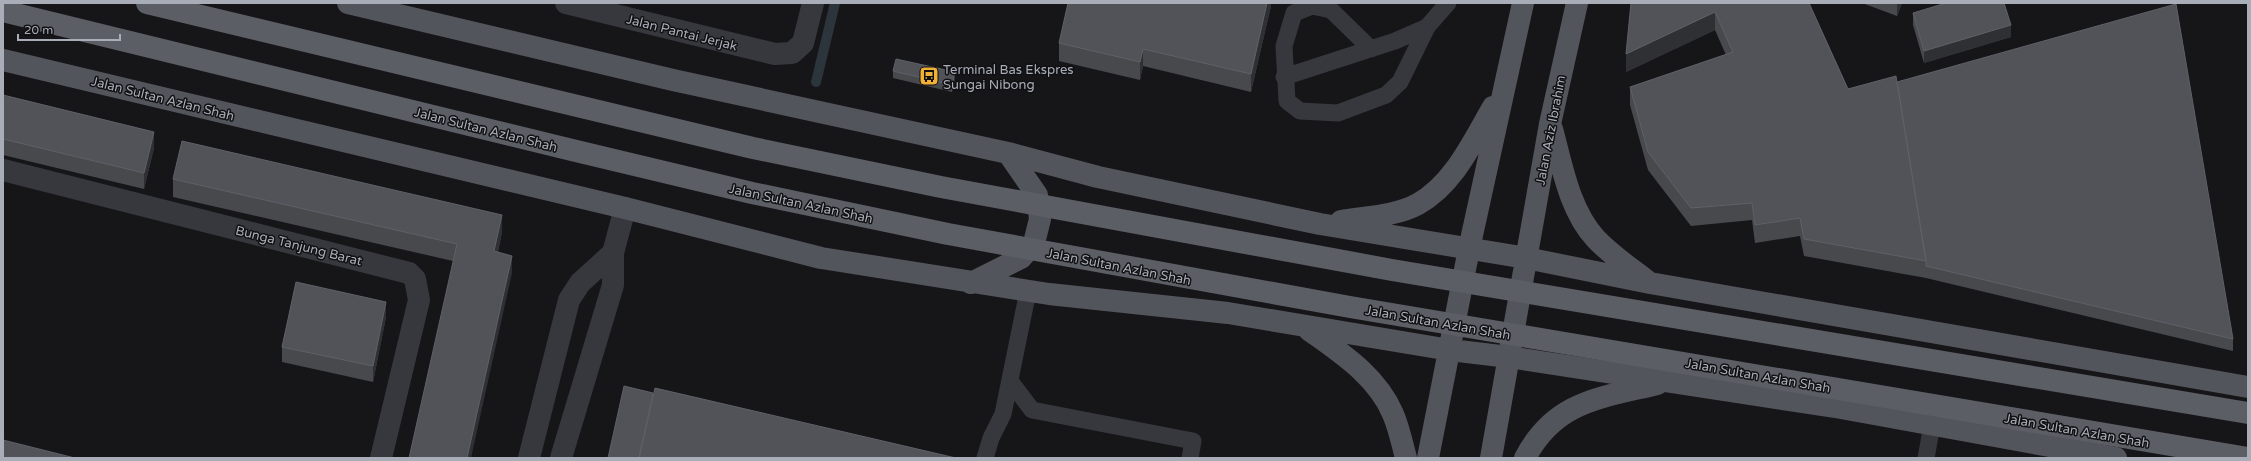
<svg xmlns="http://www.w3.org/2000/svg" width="2251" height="461" font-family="'Varela Round',sans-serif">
<rect width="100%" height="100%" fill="#161618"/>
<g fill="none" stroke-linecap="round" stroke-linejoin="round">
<path stroke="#2c353c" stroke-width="10" d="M 816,82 L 835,3"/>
<path stroke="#37383d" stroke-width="17" d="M 1371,49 L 1331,10 L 1312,6 L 1294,13 L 1284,46 L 1287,101 L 1300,111 L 1338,113 L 1386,95 L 1400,82 L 1427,27
M 1284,77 L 1395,41 L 1427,27 L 1448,3
M 1010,381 L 1032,410 L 1193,441 L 1190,458
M 985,458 L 991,438 L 1003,414 L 1028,291
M 1926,458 L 1932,425"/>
<path stroke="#37383d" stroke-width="22" d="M 566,3 L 775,54 L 792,53 L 803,43 L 813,3
M 3,170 L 409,273 L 415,279 L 419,300 L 381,458
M 529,458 L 569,300 L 580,283 L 613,253
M 561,458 L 613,285 L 613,253 L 625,208"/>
<path stroke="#53555c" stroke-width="22" d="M 348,3 L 673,80 L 1008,153 L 1098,177 L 1320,224 L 1526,258 L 1650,283 L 2248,387
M 3,60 L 625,208 L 821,258 L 1049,294 L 1228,313 L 1450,350 L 1509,357 L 1841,408 L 2116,458
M 1552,129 C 1562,165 1569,210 1596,239 C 1610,254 1629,267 1646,280
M 1341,221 C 1366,217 1396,216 1418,204 C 1454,184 1473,141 1493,107
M 971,283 L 1021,258 L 1034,243 L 1040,219 L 1037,195 L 1008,153
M 1309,330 C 1341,353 1377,376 1393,414 C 1399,428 1402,443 1406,458
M 1428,458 L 1469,249 L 1523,3
M 1491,458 L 1550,124 L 1577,3
M 1525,458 C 1555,401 1600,398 1657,384"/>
<path stroke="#5b5e65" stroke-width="22" d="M 147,3 L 753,148 L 941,187 L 1392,270 L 2248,413
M 3,11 L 572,150 L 752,193 L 948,234 L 1350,307 L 2248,458"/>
</g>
<path fill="#47494d" d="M 1271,3 L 1271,6 L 1251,92 L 1143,66 L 1140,80 L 1059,61 L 1059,43 Z
M 1631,3 L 1809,3 L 1848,89 L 1897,82 L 2233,339 L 2233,351 L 1926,278 L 1804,256 L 1800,236 L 1755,243 L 1752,220 L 1691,226 L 1648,170 L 1630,105 L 1630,87 L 1726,55 L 1715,30 L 1626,72 Z
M 1862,3 L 1902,3 L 1897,16 Z
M 1913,13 L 2011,37 L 1924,63 L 1913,25 Z
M 893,71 L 955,79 L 952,92 L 893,78 Z
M 3,95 L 154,148 L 144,189 L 3,155 Z
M 173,179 L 502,232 L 498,252 L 512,273 L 453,261 L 173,197 Z
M 386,317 L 373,382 L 282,362 L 282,347 Z"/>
<path fill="#2f3033" d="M 1267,3 L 1271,3 L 1271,6 L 1251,92 L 1251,74 Z
M 1897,3 L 1902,3 L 1897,16 Z
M 1715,12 L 1715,30 L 1626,72 L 1626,54 Z
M 2011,25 L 2011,37 L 1924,63 L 1924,51 Z
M 1143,49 L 1143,66 L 1140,80 L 1140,62 Z
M 955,72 L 955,79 L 952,92 L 952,85 Z
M 154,132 L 154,148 L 144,189 L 144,173 Z
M 502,215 L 502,232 L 494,269 L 494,251 Z
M 512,256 L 512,273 L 471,458 L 467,458 Z
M 386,302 L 386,317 L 373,382 L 373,366 Z"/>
<path fill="#525359" stroke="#5f6168" d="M 1068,3 L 1267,3 L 1251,74 L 1143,49 L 1140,62 L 1059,43 Z
M 1631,3 L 1809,3 L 1848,89 L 1896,76 L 1926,261 L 1804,239 L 1800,218 L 1755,225 L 1752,203 L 1691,208 L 1648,152 L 1630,87 L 1733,52 L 1715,12 L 1626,54 Z
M 1946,3 L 2004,3 L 2011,25 L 1924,51 L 1913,13 Z
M 2176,4 L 2233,339 L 1926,266 L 1926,261 L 1897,82 Z
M 896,59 L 955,72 L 952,85 L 893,71 Z
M 3,95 L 154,132 L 144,173 L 3,139 Z
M 182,141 L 502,215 L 494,251 L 512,256 L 467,458 L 409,458 L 457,244 L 173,179 Z
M 296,282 L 386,302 L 373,366 L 282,347 Z
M 624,386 L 653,393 L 639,458 L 608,458 Z
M 655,388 L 956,458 L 639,458 Z
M 3,440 L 75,458 L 3,458 Z"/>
<defs>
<symbol id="bus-square" viewBox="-11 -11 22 22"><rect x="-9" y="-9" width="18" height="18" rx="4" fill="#f2b134" stroke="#111113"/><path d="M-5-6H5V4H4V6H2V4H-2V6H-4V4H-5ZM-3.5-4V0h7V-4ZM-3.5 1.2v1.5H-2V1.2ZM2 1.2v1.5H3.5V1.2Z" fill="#111"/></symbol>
</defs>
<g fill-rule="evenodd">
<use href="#bus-square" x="918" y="65" width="22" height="22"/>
</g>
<g text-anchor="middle" stroke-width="3" stroke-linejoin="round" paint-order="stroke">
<g font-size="13" fill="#a8adb8" stroke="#111113">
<text transform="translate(682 32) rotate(14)" y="5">Jalan Pantai Jerjak</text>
<text transform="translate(163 98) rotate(14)" y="5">Jalan Sultan Azlan Shah</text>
<text transform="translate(486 129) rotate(14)" y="5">Jalan Sultan Azlan Shah</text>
<text transform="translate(1550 130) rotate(-79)" y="5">Jalan Aziz Ibrahim</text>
<text transform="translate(801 203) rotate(12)" y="5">Jalan Sultan Azlan Shah</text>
<text transform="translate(299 245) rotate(14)" y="5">Bunga Tanjung Barat</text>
<text transform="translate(1119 266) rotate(11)" y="5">Jalan Sultan Azlan Shah</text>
<text transform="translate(1438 322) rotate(10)" y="5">Jalan Sultan Azlan Shah</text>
<text transform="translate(1758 375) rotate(10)" y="5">Jalan Sultan Azlan Shah</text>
<text transform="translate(2077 430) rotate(10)" y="5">Jalan Sultan Azlan Shah</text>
</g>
<g font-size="13" fill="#a8adb8" stroke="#111113" text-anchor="start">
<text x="943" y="74">Terminal Bas Ekspres<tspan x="943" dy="15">Sungai Nibong</tspan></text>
</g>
</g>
<rect width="2251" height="461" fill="none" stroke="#a8adb8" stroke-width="8"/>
<path d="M18 34v6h102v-6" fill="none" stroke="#a8adb8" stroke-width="2"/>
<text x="24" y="34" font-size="12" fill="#a8adb8" stroke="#111113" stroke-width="3" paint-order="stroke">20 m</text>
</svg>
